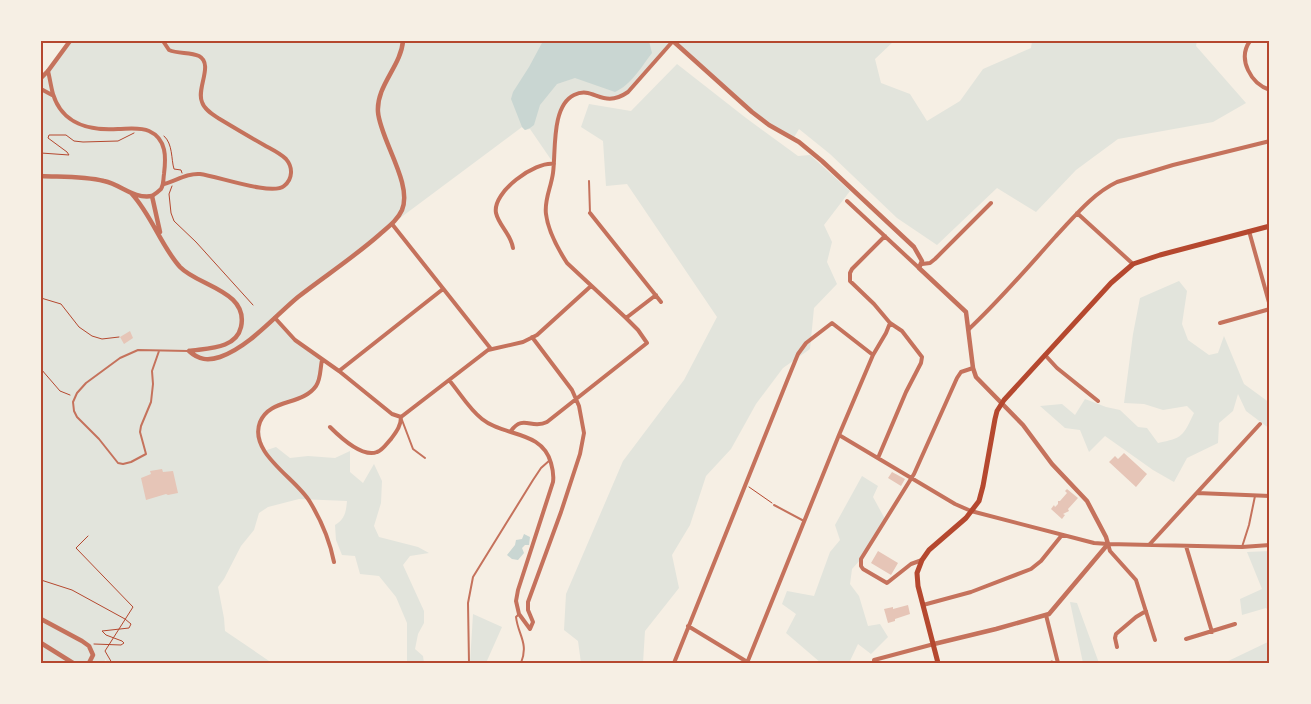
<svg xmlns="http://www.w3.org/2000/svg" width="1311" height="704" font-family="Figtree,sans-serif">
<rect width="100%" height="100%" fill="#f6efe4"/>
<path fill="#e2e4dc" d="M 70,41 L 673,41 L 628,92 L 616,99 C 607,97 595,93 586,93 C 554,94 556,142 554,164 L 530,129 L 525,130 L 522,127 L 392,224 L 275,318 L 288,334 L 322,360 L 320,377 L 310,393 L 268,411 L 259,427 L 264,451 L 276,447 L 290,458 L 308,456 L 335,458 L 350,451 L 350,472 L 363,483 L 374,464 L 382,481 L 381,503 L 374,526 L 379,537 L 418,547 L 429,553 L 410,556 L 403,565 L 424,611 L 424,623 L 418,634 L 415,649 L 423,656 L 424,663 L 407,663 L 407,623 L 396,597 L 379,576 L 360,574 L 355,556 L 342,555 L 336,540 L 335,525 C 345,519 346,512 347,501 L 299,499 L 268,507 L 259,513 L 254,530 L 241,546 L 224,579 L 218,587 L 224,618 L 225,631 L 272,663 L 107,663 L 106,659 L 103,663 L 41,663 L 41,78 Z
M 673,41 L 894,41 L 875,59 L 881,83 L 910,94 L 927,121 L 960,101 L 983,69 L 1031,48 L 1032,41 L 1197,41 L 1196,46 L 1246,103 L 1213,122 L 1118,139 L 1076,170 L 1036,212 L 997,188 L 937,245 L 897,218 L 830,154 L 799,129 L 793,139 L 769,125 Z
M 677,64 L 746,118 L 798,156 L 810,155 L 850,191 L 824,225 L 832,242 L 827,262 L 837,284 L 814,308 L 810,349 L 783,368 L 756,404 L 731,449 L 706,476 L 690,525 L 672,555 L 679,588 L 645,631 L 643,663 L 581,663 L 578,641 L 564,630 L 566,594 L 623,461 L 684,380 L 717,317 L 627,184 L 606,186 L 603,141 L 581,127 L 589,104 L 631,111 Z
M 1179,281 L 1187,291 L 1182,324 L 1188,340 L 1209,355 L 1218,353 L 1224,336 L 1244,384 L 1270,403 L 1270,429 L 1246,411 L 1238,394 L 1233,411 L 1219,423 L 1218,443 L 1187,458 L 1174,482 L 1153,470 L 1105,436 L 1089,452 L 1080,430 L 1065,428 L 1040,406 L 1062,404 L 1075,415 L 1085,399 L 1106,407 L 1120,410 L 1138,427 L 1147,428 L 1158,443 C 1183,438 1183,436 1194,413 L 1187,406 L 1163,410 L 1144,404 L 1124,403 L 1133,334 L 1140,298 Z
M 862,476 L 878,486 L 873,497 L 885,519 L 861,559 L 852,569 L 850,584 L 859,596 L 868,626 L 880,624 L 888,637 L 871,654 L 858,644 L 849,663 L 821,663 L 786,633 L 796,614 L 782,604 L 787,591 L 814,596 L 830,552 L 840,540 L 835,525 Z
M 1270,551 L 1270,613 L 1266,608 L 1242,615 L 1240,599 L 1262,589 L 1247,552 Z
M 1070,602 L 1077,603 L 1099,663 L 1083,663 Z
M 473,614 L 502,627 L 486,663 L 470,663 Z
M 1270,641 L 1270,663 L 1224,663 Z"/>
<path fill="#c9d6d2" d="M 543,41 L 649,41 L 652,53 C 642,66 631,85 615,92 L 575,78 L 557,84 L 540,105 L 534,125 L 530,128 L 525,130 L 522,127 L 511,99 L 513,92 L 529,67 Z
M 524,534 L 530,537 L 529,545 L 525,545 L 522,548 L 524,553 L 518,560 L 512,559 L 507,555 L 515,545 L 516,540 L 522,539 Z"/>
<path fill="#e6c5b7" d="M 130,331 L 133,338 L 124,344 L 120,337 Z
M 1124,453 L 1147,474 L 1136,487 L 1109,462 L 1115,456 L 1118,459 Z
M 162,469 L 163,472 L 173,471 L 178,493 L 168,495 L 166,494 L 146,500 L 141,478 L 151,474 L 150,471 Z
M 892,472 L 905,479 L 901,486 L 888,478 Z
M 1067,489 L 1078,498 L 1068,509 L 1069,511 L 1063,514 L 1065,515 L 1062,519 L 1051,509 L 1054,505 L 1055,507 L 1058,504 L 1058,501 L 1060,501 L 1067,493 L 1065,491 Z
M 878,551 L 898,563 L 891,575 L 871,563 Z
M 908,605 L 910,614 L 895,619 L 895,621 L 888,623 L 884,609 L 893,607 L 893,609 Z"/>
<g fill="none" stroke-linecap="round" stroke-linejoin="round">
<path stroke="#b5482f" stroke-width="1" d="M 164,136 C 173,144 171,159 174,169 L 181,170 L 182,173
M 41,153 L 69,155 L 67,152 L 48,138 L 49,135 L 66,135 L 74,141 L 83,142 L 118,141 L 134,133
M 172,186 L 169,194 L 171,213 L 174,221 L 196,242 L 253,305
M 41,298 L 61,304 L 79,327 L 92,336 L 102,339 L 119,337
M 41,369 L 60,391 L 70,395
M 749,487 L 772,503
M 88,536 L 76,548 L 133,607 L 105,651 L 112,663
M 41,580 L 72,590 L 125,619 L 131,624 L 129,628 L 102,631 L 106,635 L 122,641 L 124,643 L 121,645 L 94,644
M 1045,663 L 1052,661"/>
<path stroke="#c5725c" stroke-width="2" d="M 589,181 L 590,213
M 159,351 L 152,371 L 153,384 L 151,402 L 141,426 L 140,432 L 146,454 L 131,462 L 123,464 L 118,463 L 99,439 L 77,417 L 74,411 L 73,402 L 77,393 L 86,383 L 120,358 L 138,350 L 188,351
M 402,420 L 413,449 L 425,458
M 774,505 L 804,521
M 1242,547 L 1249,525 L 1255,496
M 519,614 L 516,617 C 518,635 529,643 521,663
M 469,663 L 468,603 L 473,577 L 533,480 L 541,468 L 550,460"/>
<path stroke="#c5725c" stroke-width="4" d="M 163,41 L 169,50 C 178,54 190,52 199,56 C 214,64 196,89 202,102 C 204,109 212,114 218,118 C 233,127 248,136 264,145 C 271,149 280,153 286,159 C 293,167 293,179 284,186 C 272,196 217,176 200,174 C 186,173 176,181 164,184
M 1250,41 C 1237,59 1251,84 1270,90
M 48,71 C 50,79 51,87 53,94 C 62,124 90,131 118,129 C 127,129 140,127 149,131 C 167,139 166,158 164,174 C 163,180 164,184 161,189 C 158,192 155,194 152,196
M 41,89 L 52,95
M 847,201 L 919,268
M 590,213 L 661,302
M 1077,213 L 1133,264
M 392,224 L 491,349
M 1249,231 L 1270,306
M 513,248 C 511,234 499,226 496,213 C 492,192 535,161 554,164
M 922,264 L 930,263 L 935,259 L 991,203
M 275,318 L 295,340 L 339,371 L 392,414 L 401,417
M 626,318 L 656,295
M 1220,323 L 1270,309
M 969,329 C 1000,300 1028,267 1056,236 C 1075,216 1092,194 1117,182 L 1173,165 L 1270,141
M 1045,355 L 1057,368 L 1098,401
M 322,360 C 320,369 321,379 316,386 C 302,406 270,398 260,422 C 248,453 296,478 310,502 C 321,520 330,542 334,562
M 339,371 L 443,289
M 449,380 C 460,393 469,409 482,419 C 504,437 542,430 551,463 C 553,470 554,475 553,482 L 518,590 L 516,601 L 519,614 L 530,629 L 533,622 L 528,610 L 528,602 L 561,512 L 580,454 L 584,433 L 579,406 L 572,390 L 532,337
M 401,417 L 488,350 L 523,342 L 537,335 L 591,286
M 330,427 C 339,436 362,458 377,452 C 383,450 387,443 391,439 C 396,432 401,426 401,417
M 511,431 C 523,414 532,430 547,422 L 647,343 L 638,330 L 626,318 L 567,263 C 558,249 548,231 546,214 C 544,200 551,188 553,173 C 556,152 551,106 574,95 C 594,85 602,110 628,92 L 673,41
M 839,435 L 955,504 L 971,511 L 1094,543 L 1108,544 L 1242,547 L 1270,545
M 878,458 L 906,392 L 921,363 L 922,357 L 902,331 L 890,323 L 874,304 L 850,281 L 850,273 L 852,269 L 885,236
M 1197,493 L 1270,496
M 1108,544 L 1110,551 L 1136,580 L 1155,640
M 1149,545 L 1260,424
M 1186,546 L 1212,632
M 922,560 L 911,564 L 887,583 L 863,569 L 861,566 L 861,559 L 914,474 L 957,378 L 961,372 L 973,368
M 923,605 L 971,592 L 1031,569 L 1041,561 L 1062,535
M 1046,615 L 1058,663
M 688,626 L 749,663
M 1186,639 L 1235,624
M 1117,647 L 1115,638 L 1116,634 L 1136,617 L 1146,611
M 674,663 L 787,381 L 798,354 L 806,343 L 832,323 L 873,355
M 747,663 L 839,435 L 873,355 L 886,333 L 890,323
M 874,663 L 874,660 L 934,644"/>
<path stroke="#c5725c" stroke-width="4.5" d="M 673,41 L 752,112 L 769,125 L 799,142 L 822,161 L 914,247 L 922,261 L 919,268 L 966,312 L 973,368 L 976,377 L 1023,425 L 1052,464 L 1087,501 L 1106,537 L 1108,544 L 1049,614 L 996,629 L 934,644
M 41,78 L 48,71 L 70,41
M 41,176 C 62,177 84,176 104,181 C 122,185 133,199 152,196 L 160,232
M 132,194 C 152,216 161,246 180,267 C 198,286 249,291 241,327 C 236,349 208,348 189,351
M 189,351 C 199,360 208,361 220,357 C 249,347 275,316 298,297 C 325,276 354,257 379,235 C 388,227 397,221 402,210 C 413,184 380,139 378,112 C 376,86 401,66 403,41
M 41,619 L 82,641 L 89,646 L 93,655 L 89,663
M 41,643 L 73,663"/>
<path stroke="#b5482f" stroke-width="5" d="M 938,663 L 918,586 L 917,573 L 922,560 L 929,550 L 966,518 L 979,501 L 983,486 L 995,419 L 997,411 L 1004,400 L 1111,283 L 1133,264 L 1160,255 L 1270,226"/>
</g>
<rect width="1311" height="704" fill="none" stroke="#f6efe4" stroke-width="85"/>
<rect x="42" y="42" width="1226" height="620" fill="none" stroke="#b5482f" stroke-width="2"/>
</svg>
